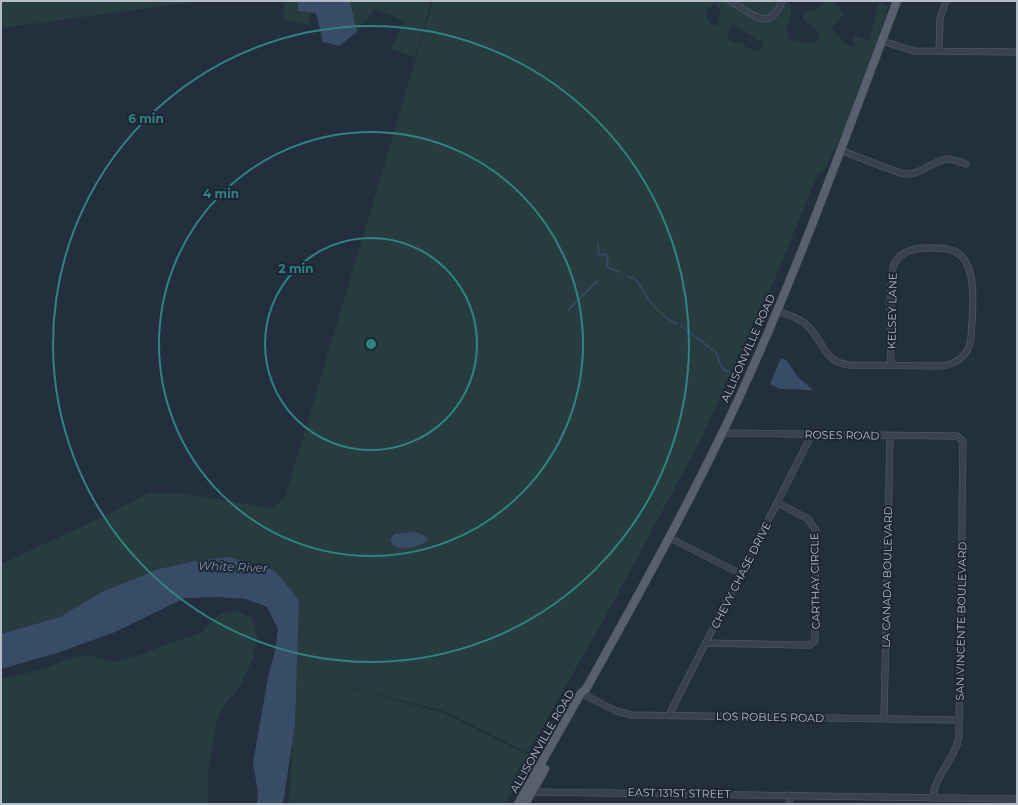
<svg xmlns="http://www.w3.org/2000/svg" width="1018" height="805" font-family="Montserrat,sans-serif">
<rect width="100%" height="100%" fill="#242f3e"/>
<path fill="#263c3f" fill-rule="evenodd" d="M 1,1 L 202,1 L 1,28 Z
M 284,1 L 298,1 L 298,11 L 310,12 L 310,25 L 283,20 Z
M 350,1 L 431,1 L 415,58 L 391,49 L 404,20 L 374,9 L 357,32 Z
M 433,1 L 789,1 C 790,4 791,7 791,11 C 791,23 784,24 789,40 L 802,43 L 816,42 L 820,37 L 817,31 L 802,18 L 804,12 L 817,9 L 825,1 L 833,1 L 844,13 L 832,28 L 843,43 L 854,47 L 853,35 L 869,41 L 879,2 L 889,6 L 848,118 C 848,131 839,138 834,150 C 830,157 829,165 823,172 L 818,173 L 777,274 L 699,443 L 614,601 L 528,753 L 444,711 L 329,682 L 443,713 L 535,758 L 504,804 L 289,804 L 299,600 L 265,566 L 252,566 L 231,557 L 60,617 L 1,634 L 1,564 L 98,519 L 149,493 L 187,494 L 271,508 L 285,498 ZM 715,3 L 721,13 L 718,25 L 711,26 L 705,12 ZM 731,24 L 764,43 L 761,50 C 753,51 746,49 742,42 L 733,42 L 727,36 Z
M 237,611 L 252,618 L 257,637 L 253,658 L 239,688 L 223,706 L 217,721 L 208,770 L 208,804 L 1,804 L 1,679 L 44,669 L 65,660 L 87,655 L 114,662 L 140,655 L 164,645 L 201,633 L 209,623 L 220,614 Z"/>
<path fill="#394c67" d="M 298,1 L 350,1 L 357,32 L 339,46 L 323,42 L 316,13 L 298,11 Z
M 781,358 L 787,361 L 797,376 L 813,390 L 780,389 L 770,384 Z
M 414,532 L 424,535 L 428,540 C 419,547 397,554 390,541 L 394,534 Z
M 231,557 L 252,566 L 264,566 L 276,572 L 299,600 L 295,724 L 283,804 L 257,804 L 258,793 L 253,762 L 268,678 L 275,650 L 278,629 L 267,607 L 246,599 L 219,597 L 185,598 L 115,632 L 57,653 L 1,669 L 1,634 L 60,617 L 102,592 L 159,569 L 200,560 Z"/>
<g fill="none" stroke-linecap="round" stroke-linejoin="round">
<path stroke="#394c67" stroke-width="1.5" d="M 598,244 L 599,255 L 605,254 L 608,259 L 607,267 L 619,272
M 627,276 L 636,279 C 647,299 656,313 677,324
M 568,310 L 597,281
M 681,326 L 716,352 L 720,363 L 724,370 L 740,377"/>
<defs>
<path id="minor" d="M 730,1 C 751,13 770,34 782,1
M 882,41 L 914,51 L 1017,52
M 939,51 L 940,19 L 946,1
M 840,150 L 900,173 C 920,178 930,161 948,159 C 954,159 960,162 966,164
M 777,311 C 787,314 800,318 808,326 C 823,341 825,364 850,365 L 941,366 C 957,364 969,355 971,338 C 972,314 980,262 954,251 C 945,247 936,248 927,248 C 914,248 902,251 895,262 C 887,276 891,345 891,365
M 722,433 L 950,436 L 957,436 L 963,441 L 959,736 C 956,759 934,775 933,798
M 670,538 L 741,574
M 706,643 L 801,645 L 810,645 L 815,641 L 816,531 L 808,519 L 778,503
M 585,695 L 616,711 L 632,715 L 959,720
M 669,715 L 812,434
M 884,719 L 890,436
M 533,792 L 1017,799
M 789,804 L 789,795"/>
<path id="major" d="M 518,804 L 581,693 L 586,689 C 639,594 692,499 738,400 C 798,270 846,135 897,1
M 525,804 L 545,769"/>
</defs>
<use href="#minor" stroke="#565f6c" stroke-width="7"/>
<use href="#major" stroke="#414a57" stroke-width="9"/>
<use href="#minor" stroke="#38414e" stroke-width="6"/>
<use href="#major" stroke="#56606e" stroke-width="8"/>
</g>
<g fill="none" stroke="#308480" stroke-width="2">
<circle cx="371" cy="344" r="106"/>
<circle cx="371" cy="344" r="212"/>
<circle cx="371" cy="344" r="318"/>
</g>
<g text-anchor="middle" stroke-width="4" stroke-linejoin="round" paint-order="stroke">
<g font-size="11" fill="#b4bcc9" stroke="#1d2633">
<text transform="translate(892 311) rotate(-89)" y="4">KELSEY LANE</text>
<text transform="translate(748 348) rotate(-66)" y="4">ALLISONVILLE ROAD</text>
<text transform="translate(842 435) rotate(1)" y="4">ROSES ROAD</text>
<text transform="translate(741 575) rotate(-63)" y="4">CHEVY CHASE DRIVE</text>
<text transform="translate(887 577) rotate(-89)" y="4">LA CANADA BOULEVARD</text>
<text transform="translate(815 581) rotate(-91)" y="4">CARTHAY CIRCLE</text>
<text transform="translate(961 621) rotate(-89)" y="4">SAN VINCENTE BOULEVARD</text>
<text transform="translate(770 717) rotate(1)" y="4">LOS ROBLES ROAD</text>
<text transform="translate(542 741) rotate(-60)" y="4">ALLISONVILLE ROAD</text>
<text transform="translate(679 793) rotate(1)" y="4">EAST 131ST STREET</text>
</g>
<g font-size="12" font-style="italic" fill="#7c92b1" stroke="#1d2633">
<text transform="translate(233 567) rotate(2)" y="4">White River</text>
</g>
</g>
<circle cx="371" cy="344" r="6" fill="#308480" stroke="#1d2633" stroke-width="2"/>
<g font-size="12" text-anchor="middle" font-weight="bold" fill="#308480" stroke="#1d2633" stroke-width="4" stroke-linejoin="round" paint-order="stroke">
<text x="146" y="123">6 min</text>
<text x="221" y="198">4 min</text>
<text x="296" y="273">2 min</text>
</g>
<rect width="1018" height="805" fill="none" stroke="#b4bcc9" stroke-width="4"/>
</svg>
